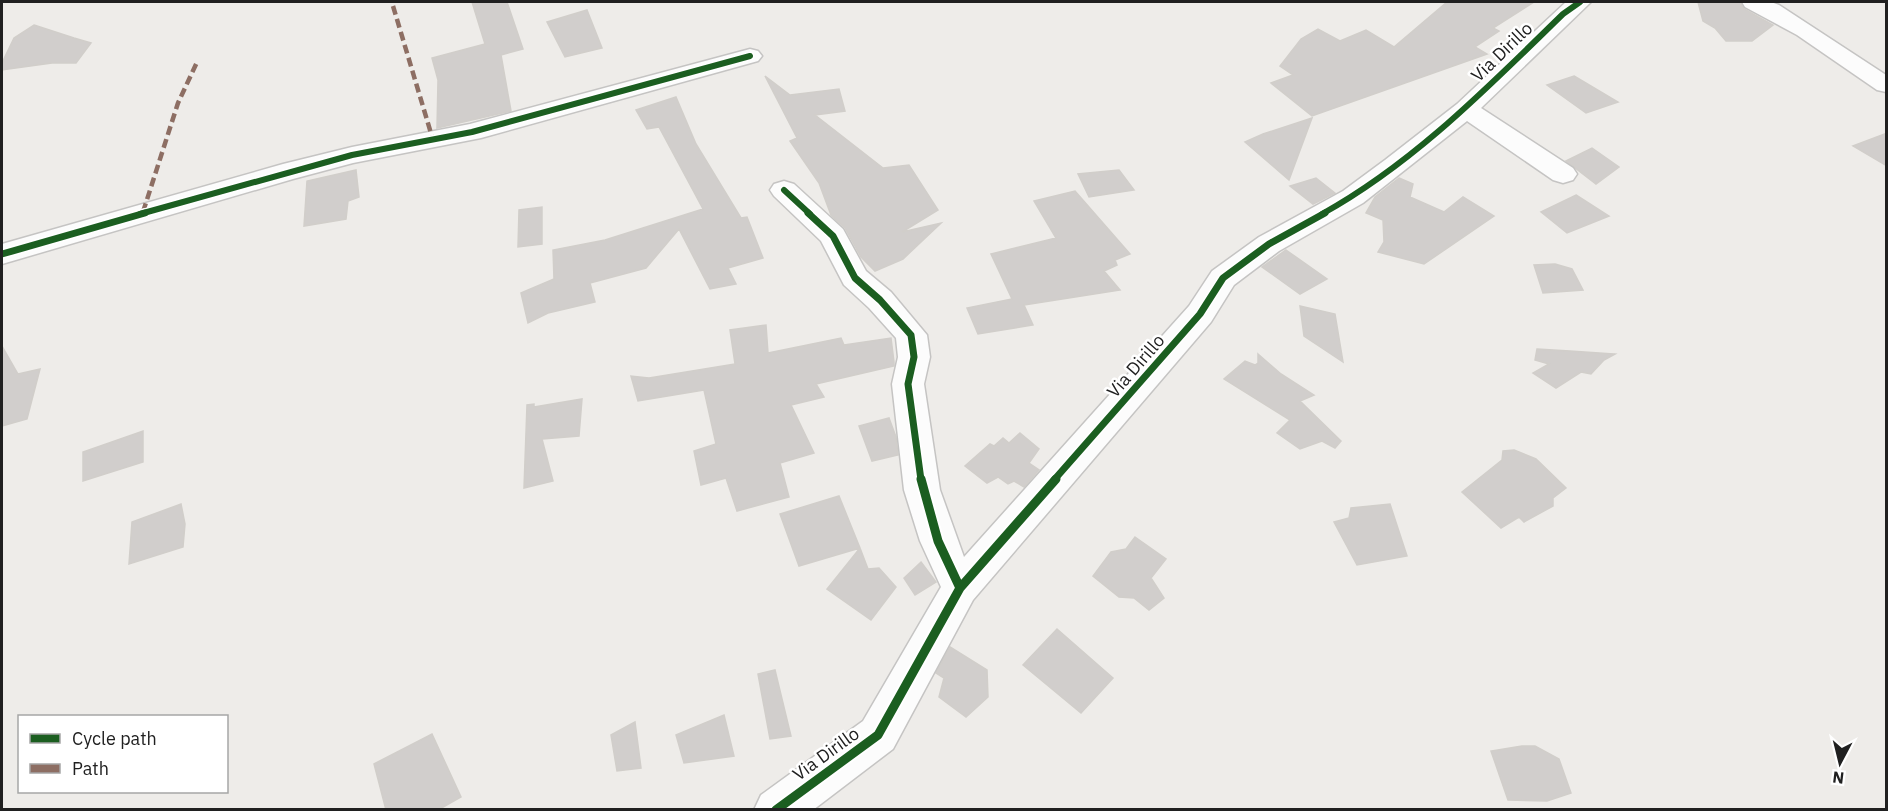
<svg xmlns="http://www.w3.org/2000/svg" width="1888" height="811" font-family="'IBM Plex Sans',sans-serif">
<rect width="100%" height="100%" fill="#eeece9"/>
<path fill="#d1cecc" stroke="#d1ceca" stroke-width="1.5" d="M 472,2 L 507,2 L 523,49 L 501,55 L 511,111 L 437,128 L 438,80 L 432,58 L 485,44 Z
M 1447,2 L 1534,2 L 1493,28 L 1499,31 L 1475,47 L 1487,54 L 1312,116 L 1271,83 L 1293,75 L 1280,66 L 1301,39 L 1318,29 L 1340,41 L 1366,30 L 1394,47 Z
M 1698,2 L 1740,2 L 1744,9 L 1773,25 L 1752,41 L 1726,41 L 1715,28 L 1703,21 Z
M 587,10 L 602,48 L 565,57 L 547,22 Z
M 34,25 L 74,38 L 91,43 L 76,63 L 52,63 L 2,70 L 2,63 L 14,38 Z
M 765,76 L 790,95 L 839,89 L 845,111 L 815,115 L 883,168 L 909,165 L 938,210 L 902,232 L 941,223 L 903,259 L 875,271 L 861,257 L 845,228 L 831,215 L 819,183 L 790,141 L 797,138 Z
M 1574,76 L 1618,102 L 1586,113 L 1547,85 Z
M 676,97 L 696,144 L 741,218 L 747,217 L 763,258 L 728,268 L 736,284 L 710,289 L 679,229 L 646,268 L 590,283 L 595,302 L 548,313 L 528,323 L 521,293 L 554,279 L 553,250 L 605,240 L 703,209 L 659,127 L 647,129 L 636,110 Z
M 1312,118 L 1289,180 L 1245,142 L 1263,134 Z
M 1887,133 L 1887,166 L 1853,146 Z
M 1592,148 L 1619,167 L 1596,184 L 1566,161 Z
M 356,170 L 359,197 L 348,201 L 346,219 L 304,226 L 307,181 Z
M 1119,170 L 1134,190 L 1089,197 L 1078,174 Z
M 1316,178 L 1335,193 L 1313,204 L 1290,186 Z
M 1399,178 L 1413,184 L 1410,197 L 1444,212 L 1463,197 L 1494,216 L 1424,264 L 1378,252 L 1384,242 L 1383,220 L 1366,213 L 1375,197 Z
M 1075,191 L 1130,254 L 1115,260 L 1117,265 L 1104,271 L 1120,290 L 1024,305 L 1033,325 L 978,334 L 967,308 L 1012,299 L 991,254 L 1056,238 L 1034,201 Z
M 1576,195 L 1609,216 L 1567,233 L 1541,212 Z
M 542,207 L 542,244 L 518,247 L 519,210 Z
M 1286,250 L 1327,279 L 1300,294 L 1262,267 Z
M 1555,264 L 1572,269 L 1583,290 L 1543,293 L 1534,265 Z
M 1300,306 L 1335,314 L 1343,362 L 1304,336 Z
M 766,325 L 768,353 L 841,338 L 844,345 L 891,338 L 894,362 L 894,366 L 816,384 L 824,397 L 791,405 L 814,453 L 780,463 L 789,497 L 737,511 L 726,478 L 701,485 L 694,451 L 716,444 L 704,390 L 638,401 L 631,376 L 649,378 L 735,364 L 730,330 Z
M 2,346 L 18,374 L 40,369 L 27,419 L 2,426 Z
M 1537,349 L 1570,351 L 1615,354 L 1604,360 L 1591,374 L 1581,372 L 1556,388 L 1533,373 L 1549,364 L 1535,360 Z
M 1258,354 L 1281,374 L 1314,395 L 1300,401 L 1341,441 L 1335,448 L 1322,441 L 1300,449 L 1277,433 L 1290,420 L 1224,379 L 1245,361 L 1255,365 L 1258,363 Z
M 582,399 L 579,436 L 542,439 L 553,481 L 524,488 L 527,405 L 534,404 L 534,407 Z
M 889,418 L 896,437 L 898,455 L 872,461 L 859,426 Z
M 143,431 L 143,462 L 83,481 L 83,452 Z
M 1020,433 L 1039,449 L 1029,463 L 1039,470 L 1024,487 L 1014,481 L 1008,484 L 998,477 L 987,483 L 965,466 L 990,444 L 994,446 L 1003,438 L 1009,443 Z
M 1514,450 L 1536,459 L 1566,488 L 1553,498 L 1553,506 L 1524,522 L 1519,517 L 1501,528 L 1462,492 L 1502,460 L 1503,451 Z
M 839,496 L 860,548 L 799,566 L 780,514 Z
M 181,504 L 185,524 L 183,547 L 129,564 L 132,522 Z
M 1390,504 L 1407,556 L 1357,565 L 1334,522 L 1349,518 L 1351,508 Z
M 1135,537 L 1166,559 L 1151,578 L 1164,598 L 1149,610 L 1134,598 L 1119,597 L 1093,576 L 1111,552 L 1126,549 Z
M 860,548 L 868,569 L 879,568 L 896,587 L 871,620 L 827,589 Z
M 921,562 L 936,582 L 915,595 L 904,578 Z
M 1057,629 L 1113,678 L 1081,713 L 1023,665 Z
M 950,647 L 987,670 L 988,697 L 966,717 L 939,697 L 944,678 L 936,673 Z
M 775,670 L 791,736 L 770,739 L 758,674 Z
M 724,715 L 734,756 L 684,763 L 676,735 Z
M 635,722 L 641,768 L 617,771 L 611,735 Z
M 432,734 L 461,797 L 438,810 L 386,810 L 374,764 Z
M 1522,746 L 1535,746 L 1559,759 L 1571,793 L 1547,801 L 1508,800 L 1491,751 Z"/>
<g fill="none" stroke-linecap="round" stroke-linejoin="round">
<defs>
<path id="minor" d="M 1566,2 L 1591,2 L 1481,108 L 1573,168 L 1577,174 L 1573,180 L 1563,183 L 1553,180 L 1467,121 L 1363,203 L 1279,251 L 1234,285 L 1211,322 L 973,600 L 893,749 L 813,810 L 754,810 L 761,795 L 863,721 L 941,587 L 920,541 L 904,490 L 892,384 L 898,357 L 896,338 L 869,308 L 844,285 L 821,241 L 774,196 L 770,190 L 774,184 L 784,181 L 794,184 L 843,229 L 866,271 L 891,292 L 927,335 L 930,357 L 924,384 L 940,490 L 964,557 L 1189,306 L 1212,271 L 1259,237 L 1343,191 L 1385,160 L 1457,104 Z
M 1742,2 L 1771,2 L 1779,5 L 1886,75 L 1886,92 L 1877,90 L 1797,35 L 1745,7 Z
M 750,49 L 758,51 L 762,56 L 758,61 L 481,138 L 353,163 L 293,179 L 2,264 L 2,244 L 283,164 L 352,147 L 470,124 Z"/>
</defs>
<use href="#minor" stroke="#c5c4c3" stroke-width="3"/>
<use href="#minor" fill="#fcfcfc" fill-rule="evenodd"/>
<path stroke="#8d6e63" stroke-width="4.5" stroke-dasharray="9 4.5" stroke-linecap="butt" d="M 393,6 L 433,140
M 143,212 L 178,103 L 198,60"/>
<defs>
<path id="cycleway-far2" d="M 784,190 L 810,214
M 140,214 L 352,155 L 472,132 L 750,56
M 1322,214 C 1414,163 1488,87 1563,14 L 1580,2"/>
<path id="cycleway-far1" d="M 808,213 L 833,236 L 855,278 L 880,300 L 911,335 L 914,357 L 908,384 L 921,480
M 2,254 L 145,213
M 1054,480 L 1200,314 L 1223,278 L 1269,244 L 1325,213"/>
<path id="cycleway" d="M 921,479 L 938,541 L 960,588
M 776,810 L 878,735 L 960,588 L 1056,479"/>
</defs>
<use href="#cycleway-far2" stroke="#fff" stroke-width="9"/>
<use href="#cycleway-far1" stroke="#fff" stroke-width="10"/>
<use href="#cycleway" stroke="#fff" stroke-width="13"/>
<use href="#cycleway-far2" stroke="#1b5e20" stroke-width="6"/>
<use href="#cycleway-far1" stroke="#1b5e20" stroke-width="7"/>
<use href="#cycleway" stroke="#1b5e20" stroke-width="9"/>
</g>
<g text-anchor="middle" stroke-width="5" stroke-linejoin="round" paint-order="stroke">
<g font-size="18" fill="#202020" stroke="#fff">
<text transform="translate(1502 52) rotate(-44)" y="6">Via Dirillo</text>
<text transform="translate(1136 366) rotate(-49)" y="6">Via Dirillo</text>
<text transform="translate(826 754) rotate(-36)" y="6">Via Dirillo</text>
</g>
</g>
<rect width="1888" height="811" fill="none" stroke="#202020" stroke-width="6"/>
<rect x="18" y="715" width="210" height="78" fill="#ffffff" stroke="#a6a6a6" stroke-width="1.5"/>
<rect x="30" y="734" width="30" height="9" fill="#1b5e20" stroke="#a6a6a6" stroke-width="1.5"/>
<text x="72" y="745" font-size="18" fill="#202020">Cycle path</text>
<rect x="30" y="764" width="30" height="9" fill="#8d6e63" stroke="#a6a6a6" stroke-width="1.5"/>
<text x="72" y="775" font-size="18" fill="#202020">Path</text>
<g transform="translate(1840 763) rotate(187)" stroke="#ffffff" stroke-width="4.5" paint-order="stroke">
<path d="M0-4.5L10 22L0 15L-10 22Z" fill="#202020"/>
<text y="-9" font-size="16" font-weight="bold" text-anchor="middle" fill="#202020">N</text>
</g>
</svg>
